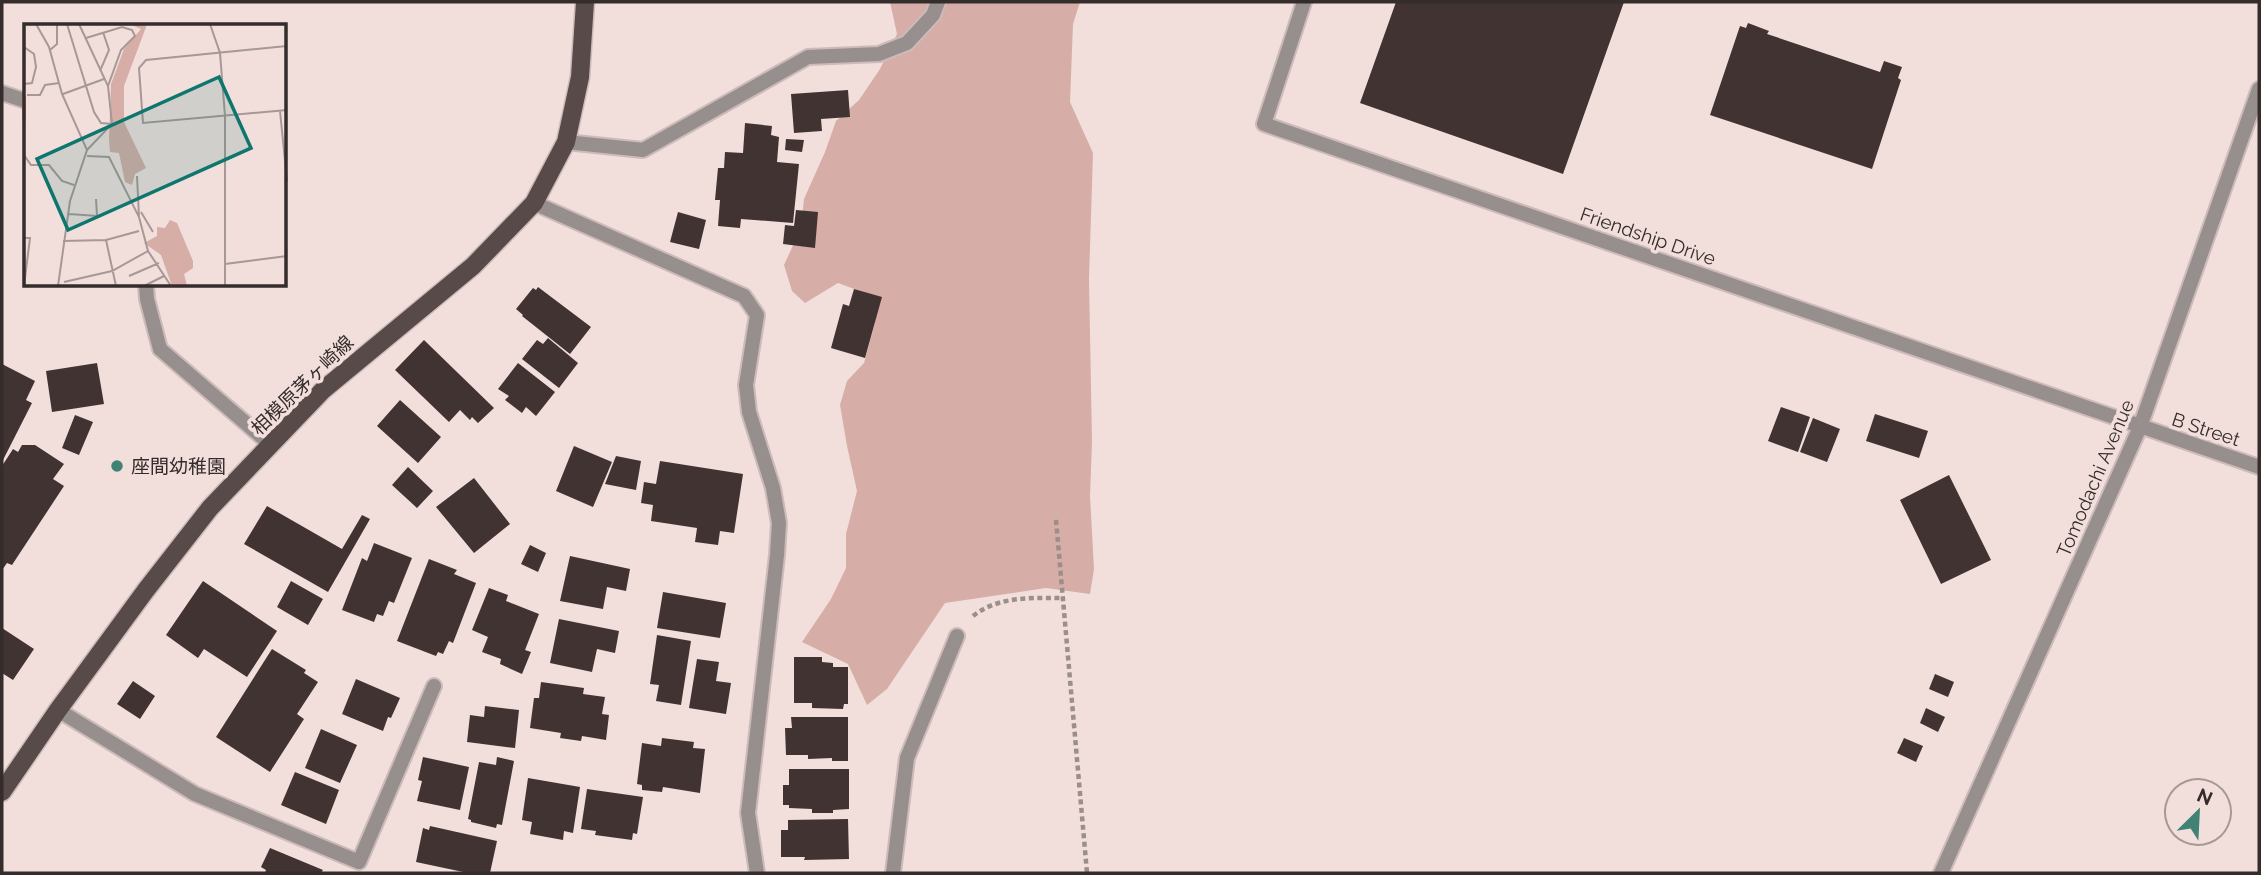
<svg xmlns="http://www.w3.org/2000/svg" width="2261" height="875" font-family="Raleway,'Noto Sans JP',sans-serif">
<rect width="100%" height="100%" fill="#f2dfdc"/>
<path fill="#d6ada7" d="M 890,2 L 1080,2 L 1073,24 L 1070,102 L 1093,153 L 1089,279 L 1092,442 L 1090,496 L 1094,569 L 1090,594 L 1046,588 L 945,603 L 887,689 L 867,705 L 848,664 L 802,642 L 831,599 L 846,568 L 846,534 L 857,491 L 847,446 L 840,405 L 847,381 L 864,363 L 875,323 L 876,297 L 838,283 L 805,303 L 792,291 L 784,265 L 801,228 L 804,199 L 825,152 L 836,121 L 859,100 L 880,69 L 897,34 Z"/>
<path fill="#413331" d="M 1396,2 L 1624,2 L 1563,174 L 1360,103 Z
M 1748,23 L 1769,31 L 1767,34 L 1880,72 L 1884,61 L 1902,67 L 1898,78 L 1901,80 L 1872,169 L 1710,115 L 1740,26 L 1746,28 Z
M 848,90 L 850,117 L 821,119 L 822,131 L 794,133 L 791,94 Z
M 745,123 L 772,126 L 771,135 L 779,137 L 777,162 L 799,164 L 793,223 L 741,219 L 740,228 L 718,226 L 720,200 L 715,200 L 718,168 L 724,168 L 725,152 L 743,153 Z
M 786,139 L 804,140 L 802,152 L 785,150 Z
M 796,210 L 818,212 L 815,248 L 783,244 L 785,225 L 794,226 Z
M 678,212 L 706,220 L 699,249 L 670,242 Z
M 538,287 L 591,327 L 570,354 L 522,316 L 523,315 L 516,309 L 533,288 L 536,290 Z
M 854,289 L 882,297 L 865,358 L 831,348 L 843,304 L 849,306 Z
M 548,338 L 578,363 L 559,388 L 522,359 L 537,340 L 543,344 Z
M 424,340 L 494,408 L 478,423 L 472,417 L 470,420 L 460,410 L 449,422 L 395,370 Z
M 97,363 L 104,404 L 52,412 L 46,371 Z
M 518,363 L 555,392 L 536,416 L 526,407 L 522,413 L 505,400 L 509,396 L 498,389 Z
M 2,364 L 35,381 L 26,400 L 32,403 L 2,462 Z
M 400,400 L 441,437 L 418,463 L 377,426 Z
M 1781,407 L 1810,417 L 1798,452 L 1768,441 Z
M 1875,414 L 1928,431 L 1919,458 L 1866,441 Z
M 75,415 L 93,422 L 79,455 L 62,448 Z
M 1813,418 L 1840,429 L 1827,462 L 1800,452 Z
M 22,445 L 35,445 L 64,464 L 53,479 L 64,486 L 12,565 L 7,563 L 2,570 L 2,466 L 13,449 L 18,452 Z
M 574,446 L 612,462 L 593,507 L 556,491 Z
M 616,456 L 641,461 L 636,490 L 605,484 Z
M 660,461 L 743,474 L 734,533 L 720,531 L 718,545 L 695,542 L 697,528 L 651,521 L 653,505 L 641,503 L 644,482 L 656,484 Z
M 408,467 L 433,491 L 417,508 L 392,485 Z
M 1949,475 L 1991,560 L 1941,584 L 1900,500 Z
M 474,478 L 510,524 L 474,553 L 436,507 Z
M 267,506 L 342,549 L 362,515 L 370,519 L 328,592 L 244,544 Z
M 374,543 L 412,558 L 394,603 L 389,601 L 383,616 L 377,614 L 374,622 L 342,610 L 362,558 L 367,561 Z
M 530,545 L 546,553 L 538,572 L 521,564 Z
M 570,556 L 630,569 L 626,591 L 607,587 L 603,609 L 560,601 Z
M 429,559 L 457,570 L 454,574 L 476,583 L 453,643 L 449,641 L 443,654 L 438,652 L 436,656 L 397,641 Z
M 203,581 L 277,631 L 247,677 L 204,649 L 198,658 L 166,635 Z
M 291,581 L 323,599 L 308,625 L 277,607 Z
M 489,588 L 508,595 L 506,601 L 539,614 L 525,650 L 531,652 L 522,674 L 500,664 L 501,659 L 482,652 L 488,637 L 472,630 Z
M 663,592 L 726,603 L 720,638 L 657,628 Z
M 559,619 L 619,631 L 615,653 L 597,649 L 592,672 L 550,663 Z
M 2,628 L 34,649 L 13,680 L 2,673 Z
M 657,635 L 691,641 L 681,705 L 656,701 L 659,685 L 650,684 Z
M 272,649 L 306,670 L 304,673 L 318,682 L 297,714 L 304,719 L 270,772 L 216,737 Z
M 794,657 L 822,657 L 822,662 L 833,663 L 833,667 L 848,667 L 848,704 L 844,704 L 843,709 L 812,708 L 812,703 L 794,703 Z
M 697,659 L 719,662 L 716,681 L 731,683 L 726,714 L 689,708 Z
M 1935,674 L 1954,682 L 1948,697 L 1929,689 Z
M 356,679 L 400,698 L 391,718 L 388,717 L 383,731 L 342,714 Z
M 133,681 L 155,696 L 140,719 L 117,704 Z
M 541,682 L 584,688 L 583,694 L 605,697 L 602,714 L 609,715 L 606,740 L 582,736 L 581,741 L 560,738 L 561,733 L 530,728 L 534,698 L 539,698 Z
M 485,706 L 519,710 L 515,748 L 467,742 L 470,715 L 484,717 Z
M 1926,708 L 1945,717 L 1938,732 L 1920,723 Z
M 791,717 L 848,717 L 848,761 L 832,761 L 832,758 L 808,759 L 808,755 L 786,755 L 785,728 L 792,728 Z
M 321,729 L 357,745 L 340,783 L 305,768 Z
M 662,738 L 694,742 L 693,748 L 705,749 L 700,793 L 663,787 L 662,792 L 642,790 L 642,785 L 637,784 L 642,743 L 661,746 Z
M 1904,738 L 1923,746 L 1916,762 L 1897,753 Z
M 423,757 L 469,767 L 460,810 L 417,801 L 422,781 L 418,780 Z
M 497,757 L 514,761 L 502,825 L 497,824 L 496,828 L 471,822 L 471,820 L 468,819 L 479,762 L 496,765 Z
M 789,769 L 849,769 L 849,809 L 833,810 L 833,813 L 812,813 L 812,809 L 789,808 L 789,805 L 783,805 L 783,785 L 789,785 Z
M 295,772 L 339,790 L 326,824 L 281,805 Z
M 528,778 L 580,787 L 573,833 L 564,831 L 563,840 L 530,834 L 532,822 L 522,820 Z
M 587,789 L 643,797 L 637,834 L 633,833 L 632,840 L 595,835 L 596,831 L 581,829 Z
M 848,819 L 849,859 L 804,860 L 805,857 L 781,857 L 781,830 L 788,830 L 788,820 Z
M 430,826 L 497,841 L 490,873 L 468,873 L 416,862 L 423,828 L 429,830 Z
M 270,848 L 323,870 L 321,873 L 265,873 L 266,870 L 261,867 Z"/>
<g fill="none" stroke-linecap="round" stroke-linejoin="round">
<defs>
<path id="service" d="M 1304,2 L 1264,124 L 2259,467
M 1941,873 L 2140,427 L 2259,89"/>
<path id="minor" d="M 2,93 L 26,101
M 566,142 L 643,150 L 808,57 L 879,54 L 907,43 L 933,15 L 938,2
M 534,203 L 744,296 L 757,315 L 746,385 L 749,412 L 773,488 L 779,523 L 777,555 L 748,813 L 757,873
M 146,285 L 147,299 L 160,349 L 270,444
M 58,710 L 195,794 L 359,862 L 434,686
M 893,873 L 907,758 L 957,636"/>
<path id="primary" d="M 2,792 L 58,710 L 146,590 L 210,508 L 323,390 L 473,266 L 534,203 L 566,142 L 580,77 L 585,2"/>
</defs>
<use href="#service" stroke="#ccbbb9" stroke-width="18"/>
<use href="#minor" stroke="#ccbbb9" stroke-width="18"/>
<use href="#primary" stroke="#ccbbb9" stroke-width="21"/>
<path stroke="#9b8e8c" stroke-width="4.5" stroke-dasharray="5 3.5" stroke-linecap="butt" d="M 1056,520 L 1087,873
M 973,616 C 998,596 1032,598 1062,598"/>
<use href="#service" stroke="#968f8d" stroke-width="14"/>
<use href="#minor" stroke="#968f8d" stroke-width="14"/>
<use href="#primary" stroke="#574a48" stroke-width="18"/>
</g>
<circle fill="#408274" stroke="#f2dfdc" stroke-width="2.5" cx="117" cy="466" r="7"/>
<g text-anchor="middle" stroke-width="7" stroke-linejoin="round" paint-order="stroke">
<g font-size="19" fill="#342d2c" stroke="#f2dfdc">
<text transform="translate(1648 236) rotate(19)" y="7">Friendship Drive</text>
<text transform="translate(302 385) rotate(-44)" y="7">相模原茅ヶ崎線</text>
<text transform="translate(2206 429) rotate(18)" y="7">B Street</text>
<text transform="translate(2095 478) rotate(-67)" y="7">Tomodachi Avenue</text>
</g>
<g font-size="19" fill="#342d2c" stroke="#f2dfdc" text-anchor="start">
<text x="131" y="473">座間幼稚園</text>
</g>
</g>
<g transform="translate(24 24)">
<rect width="262" height="262" fill="#f2dfdc"/>
<path d="M 105,0 L 121,0 L 122,3 L 100,62 L 100,98 L 122,144 L 111,150 L 108,161 L 101,158 L 95,129 L 86,128 L 85,115 L 87,60 L 100,25 L 117,5 ZM 146,196 L 153,199 L 169,237 L 169,244 L 160,250 L 163,262 L 148,262 L 137,231 L 120,219 L 133,212 L 133,203 L 141,204 Z" fill="#d6ada7"/>
<path fill="none" stroke="#c78d85" stroke-width="3.5" d="M 0,73 L 0,97"/>
<path fill="none" stroke="#a69896" stroke-width="2" d="M 12,0 L 25,23 L 38,70 L 63,126 L 46,177 L 34,262M 43,0 L 70,88 L 77,99 L 88,100M 55,0 L 84,62 L 88,100 L 63,126M 186,0 L 196,29 L 201,92 L 201,262M 62,14 L 98,3 L 108,6 L 111,12 L 97,26 L 84,62M 263,22 L 122,36 L 115,44 L 119,99 L 263,86M 0,23 L 10,30 L 12,43 L 8,59 L 0,60M 26,26 L 33,20 L 33,0M 76,47 L 85,26 L 79,8M 39,70 L 80,55M 3,71 L 16,71 L 21,61 L 35,59M 256,87 L 263,157M 0,131 L 7,141 L 25,141 L 38,157 L 50,161M 63,132 L 85,133 L 115,193 L 124,227 L 147,262M 113,152 L 115,193M 117,188 L 129,208M 45,190 L 73,192 L 72,175M 0,214 L 6,214 L 0,262M 39,217 L 82,216M 201,240 L 263,232M 105,252 L 135,239M 40,258 L 88,247 L 124,227M 92,262 L 82,216 L 115,207M 120,262 L 140,252"/>
<path fill="#0f766e" fill-opacity="0.15" stroke="#0f766e" stroke-width="3.5" d="M 195,53 L 227,124 L 44,206 L 13,135 Z"/>
<rect width="262" height="262" fill="none" stroke="#342d2c" stroke-width="3.5"/>
</g>
<rect width="2261" height="875" fill="none" stroke="#342d2c" stroke-width="7"/>
<g transform="translate(2198 812) rotate(24)"><circle r="33" fill="#f2dfdc" stroke="#a69896" stroke-width="2"/>
<path d="M0-5L12 26L0 18L-12 26Z" fill="#408274"/>
<text y="-10" font-size="19" font-weight="bold" text-anchor="middle" fill="#342d2c">N</text>
</g>
</svg>
